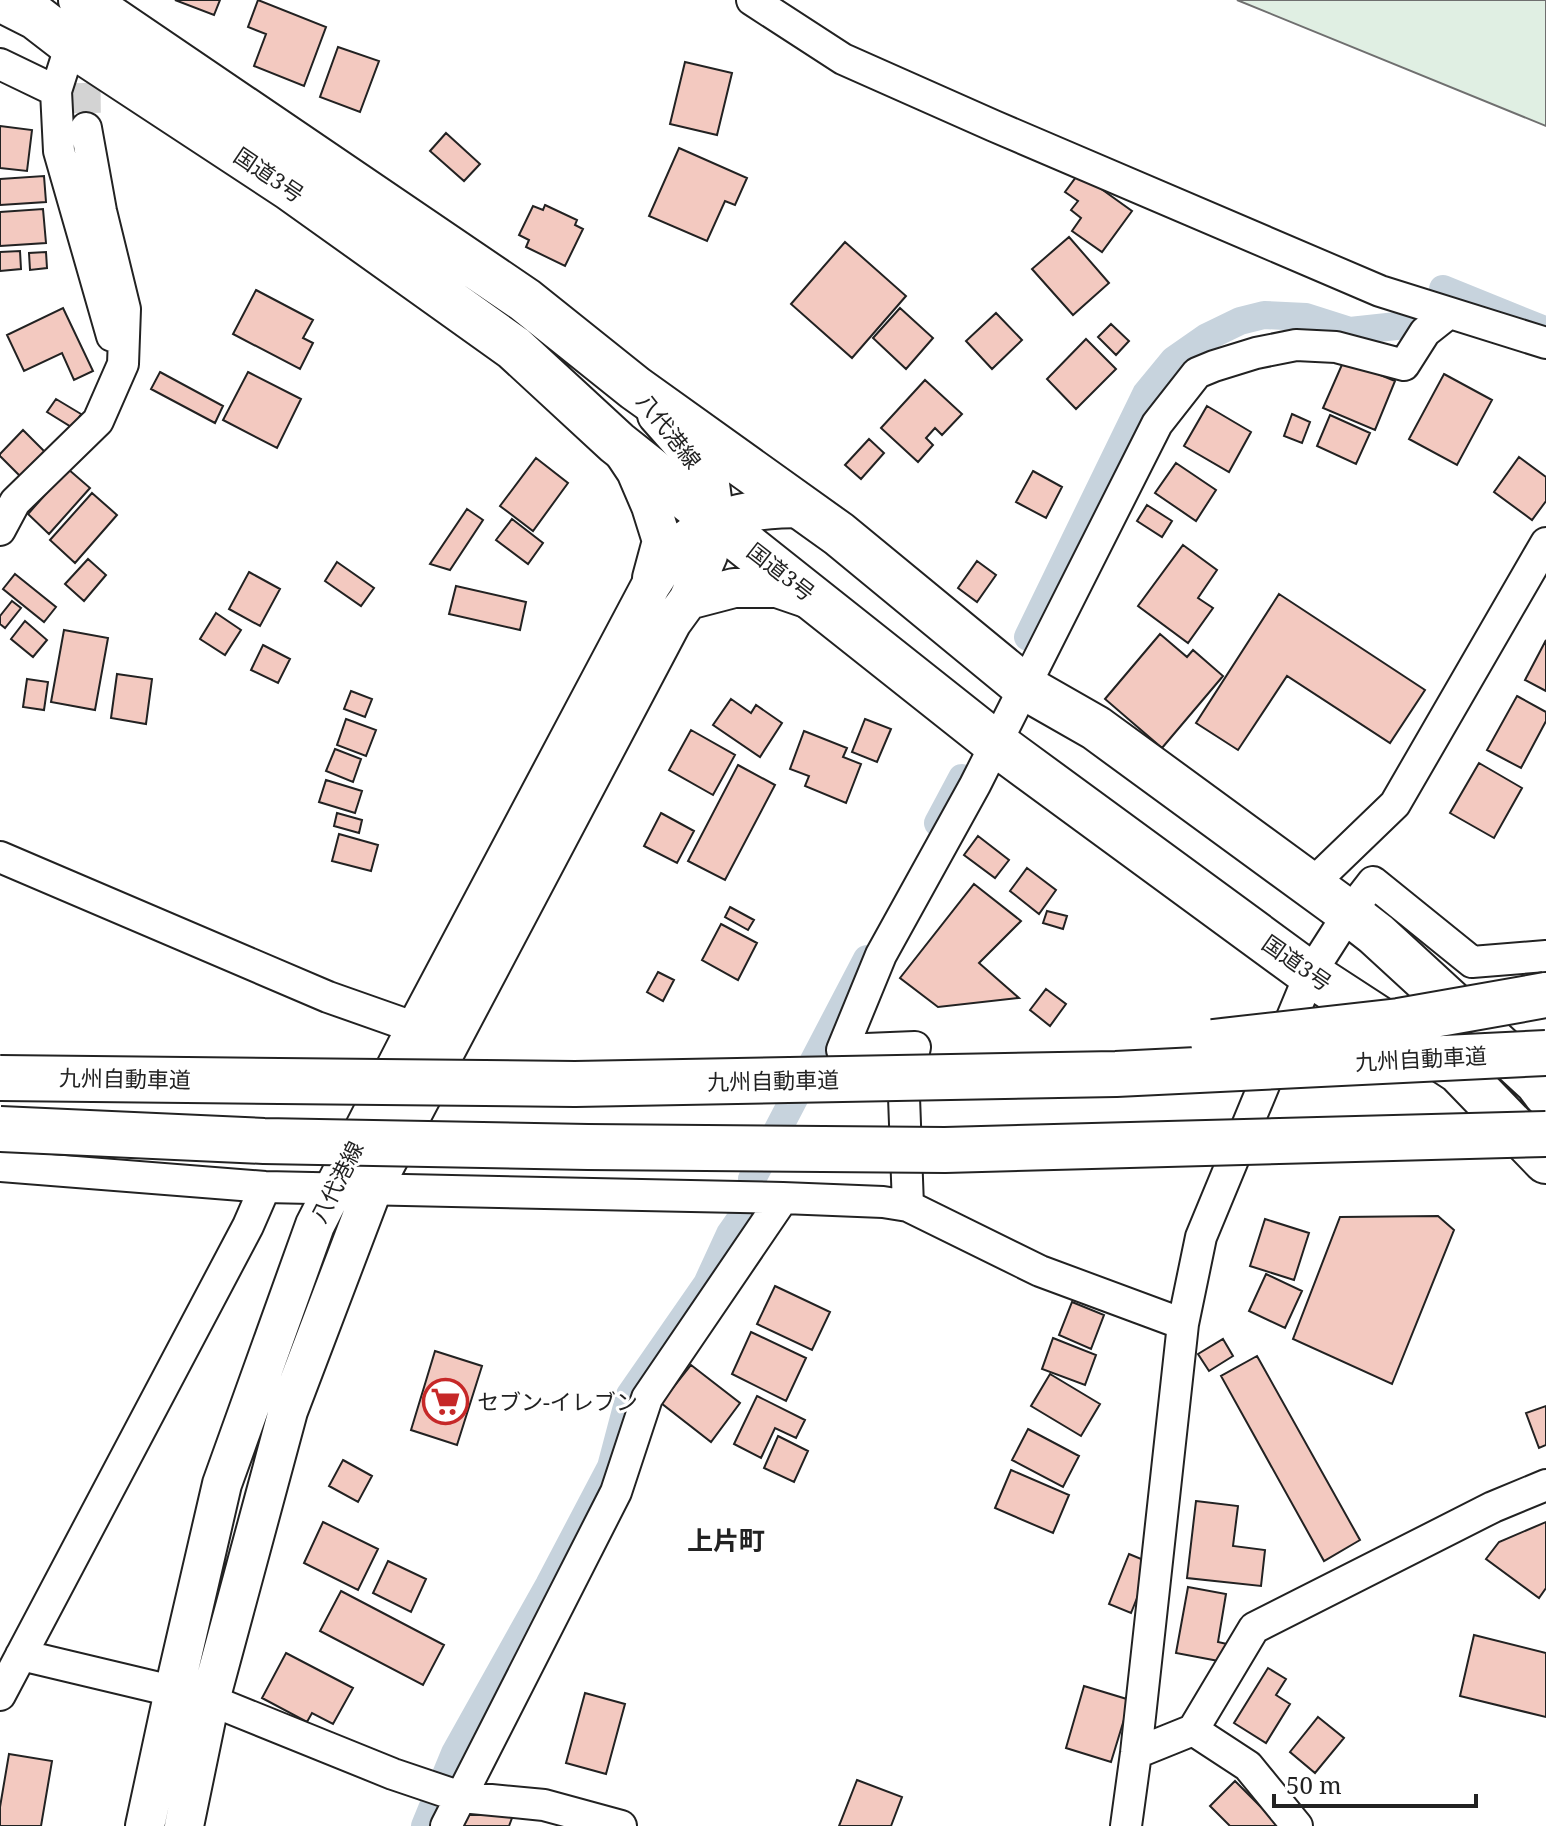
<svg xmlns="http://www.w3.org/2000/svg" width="1546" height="1826" font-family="'Noto Serif','Noto Sans JP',serif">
<rect width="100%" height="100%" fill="#fff"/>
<path fill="#e0efe3" stroke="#6f6f6f" stroke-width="2" d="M 1237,0 L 1546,0 L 1546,126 Z"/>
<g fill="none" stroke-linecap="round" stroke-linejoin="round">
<path stroke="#c7d3dd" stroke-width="28" d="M 1443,289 L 1542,329
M 1028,637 L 1146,394 L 1174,360 L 1207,337 L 1240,321 L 1264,315 L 1306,317 L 1350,331 L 1415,324
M 938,823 L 962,778
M 752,1179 L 867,959
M 425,1826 L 455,1753 L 549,1585 L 611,1467 L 630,1395 L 707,1284 L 730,1234 L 744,1214"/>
</g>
<path fill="#f3c9c0" stroke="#222" stroke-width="2" d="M 175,0 L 220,0 L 214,15 Z
M 258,0 L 326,27 L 304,86 L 254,66 L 266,34 L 248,27 Z
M 338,47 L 379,61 L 360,112 L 320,97 Z
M 685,62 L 732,73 L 717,135 L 670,124 Z
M 0,126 L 32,130 L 27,171 L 0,168 Z
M 446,133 L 480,164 L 464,181 L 430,151 Z
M 679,148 L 747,178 L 735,205 L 725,201 L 707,241 L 649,216 Z
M 1079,173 L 1132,211 L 1102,252 L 1072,231 L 1081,218 L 1071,210 L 1078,201 L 1065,192 Z
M 44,176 L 46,202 L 0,205 L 0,179 Z
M 545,205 L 577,220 L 575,225 L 583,229 L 565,266 L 526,247 L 529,240 L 519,235 L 533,206 L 543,210 Z
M 43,209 L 46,243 L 0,246 L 0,212 Z
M 1069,237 L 1109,283 L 1073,315 L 1032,269 Z
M 845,242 L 906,296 L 852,358 L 791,304 Z
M 20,251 L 21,269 L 0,271 L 0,252 Z
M 46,252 L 47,268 L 30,270 L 29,253 Z
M 256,290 L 313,320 L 303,338 L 313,343 L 300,369 L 233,334 Z
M 63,308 L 93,371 L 74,380 L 62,353 L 24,371 L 7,335 Z
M 900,308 L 933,338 L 906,369 L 873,338 Z
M 996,313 L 1022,340 L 992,369 L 966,341 Z
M 1111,324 L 1129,341 L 1116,355 L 1098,337 Z
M 1086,339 L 1116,369 L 1076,409 L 1047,379 Z
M 1344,360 L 1395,381 L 1375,430 L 1323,408 Z
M 160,372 L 223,406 L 215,423 L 151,389 Z
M 248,372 L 301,399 L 277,448 L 223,420 Z
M 1444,374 L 1492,400 L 1457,465 L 1409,439 Z
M 925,380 L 962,414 L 942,435 L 935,428 L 926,438 L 933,445 L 918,462 L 881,428 Z
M 56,399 L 81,414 L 73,428 L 47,412 Z
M 1207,406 L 1251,432 L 1229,472 L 1184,446 Z
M 1292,414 L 1310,422 L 1302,443 L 1284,436 Z
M 1330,415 L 1370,433 L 1356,464 L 1317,446 Z
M 23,430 L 50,457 L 26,482 L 0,456 L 0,454 Z
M 869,439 L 884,453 L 861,479 L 845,465 Z
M 1519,457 L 1546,477 L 1546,501 L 1532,520 L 1494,492 Z
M 536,458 L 568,483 L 533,531 L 500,506 Z
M 1176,463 L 1216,490 L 1196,521 L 1155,493 Z
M 68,469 L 90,488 L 49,534 L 28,514 Z
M 1033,471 L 1062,487 L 1046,518 L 1016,502 Z
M 92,493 L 117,515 L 75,563 L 50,540 Z
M 1147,505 L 1172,521 L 1162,537 L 1137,521 Z
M 467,509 L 483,520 L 450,570 L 430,564 Z
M 512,519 L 543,543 L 528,564 L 496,540 Z
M 1183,545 L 1217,570 L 1198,598 L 1213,608 L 1188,643 L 1138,606 Z
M 88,559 L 106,575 L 84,601 L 65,584 Z
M 977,561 L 996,575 L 977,602 L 958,588 Z
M 337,562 L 374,588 L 361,606 L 325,581 Z
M 249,572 L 280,589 L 260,626 L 229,609 Z
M 15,574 L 56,607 L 44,622 L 3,589 Z
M 456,586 L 526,602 L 520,630 L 449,614 Z
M 1279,594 L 1425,690 L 1390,743 L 1287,676 L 1238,750 L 1196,723 Z
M 12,601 L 21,608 L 5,628 L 0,624 L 0,616 Z
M 216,613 L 241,630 L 225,655 L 200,639 Z
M 25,621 L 47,640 L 33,657 L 11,639 Z
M 64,630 L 108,638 L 95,710 L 51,702 Z
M 1160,634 L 1187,657 L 1193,650 L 1223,676 L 1162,748 L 1105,699 Z
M 1546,640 L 1546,691 L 1525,680 Z
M 263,645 L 290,659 L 278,683 L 251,670 Z
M 117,674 L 152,679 L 146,724 L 111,718 Z
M 27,679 L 48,682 L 44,710 L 23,707 Z
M 351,691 L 372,699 L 365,717 L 344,709 Z
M 1517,696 L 1546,712 L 1546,721 L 1521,768 L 1487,750 Z
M 731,699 L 751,713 L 756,705 L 782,723 L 760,757 L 713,725 Z
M 346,719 L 376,730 L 366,756 L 337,745 Z
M 865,719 L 891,729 L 877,762 L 852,752 Z
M 691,730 L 735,755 L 713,795 L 669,770 Z
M 804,731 L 847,748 L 843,757 L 861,764 L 846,803 L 805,786 L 809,776 L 790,769 Z
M 335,749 L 361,759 L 353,782 L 326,771 Z
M 1479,763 L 1522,788 L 1494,838 L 1450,813 Z
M 738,765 L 775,785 L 725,880 L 688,861 Z
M 326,780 L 362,791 L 355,813 L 319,802 Z
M 337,813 L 362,820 L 359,833 L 334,826 Z
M 661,813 L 694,831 L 677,863 L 644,846 Z
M 339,834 L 378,845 L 371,871 L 332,861 Z
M 978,836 L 1009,860 L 995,878 L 964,855 Z
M 1027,868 L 1056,890 L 1039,914 L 1010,891 Z
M 974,884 L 1021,921 L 979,963 L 1019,998 L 938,1007 L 900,978 Z
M 730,907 L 754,920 L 748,930 L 725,917 Z
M 1047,911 L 1067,916 L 1063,929 L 1043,923 Z
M 721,924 L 757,943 L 738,980 L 702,960 Z
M 658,972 L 674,980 L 663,1001 L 647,992 Z
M 1046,989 L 1066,1004 L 1050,1026 L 1030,1010 Z
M 1438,1216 L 1454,1230 L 1392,1384 L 1293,1339 L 1340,1217 Z
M 1265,1219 L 1309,1233 L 1294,1280 L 1250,1266 Z
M 1266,1274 L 1302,1291 L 1285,1328 L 1249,1311 Z
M 775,1286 L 830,1312 L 812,1350 L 757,1324 Z
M 1072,1302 L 1104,1315 L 1091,1349 L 1059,1335 Z
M 751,1332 L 806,1358 L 786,1401 L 732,1374 Z
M 1053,1338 L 1096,1355 L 1085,1385 L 1042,1369 Z
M 1223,1339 L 1233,1356 L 1209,1371 L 1198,1354 Z
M 435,1351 L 482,1366 L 457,1445 L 411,1430 Z
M 1257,1356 L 1360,1540 L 1324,1561 L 1221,1376 Z
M 691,1365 L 740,1403 L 711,1442 L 661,1403 Z
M 1050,1374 L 1100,1404 L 1081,1436 L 1031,1406 Z
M 757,1396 L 805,1420 L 796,1438 L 775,1428 L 761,1458 L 734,1444 Z
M 1546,1406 L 1546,1445 L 1539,1448 L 1526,1413 Z
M 1028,1429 L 1079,1456 L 1063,1487 L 1012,1460 Z
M 778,1436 L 808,1451 L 794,1482 L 764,1468 Z
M 343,1460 L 372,1476 L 358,1502 L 329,1486 Z
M 1011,1470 L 1069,1495 L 1053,1533 L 995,1508 Z
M 1196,1501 L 1238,1506 L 1233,1546 L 1265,1550 L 1261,1586 L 1187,1578 Z
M 323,1522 L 378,1549 L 358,1590 L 304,1563 Z
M 1546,1522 L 1546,1588 L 1539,1598 L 1486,1559 L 1499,1542 Z
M 1129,1554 L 1151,1563 L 1131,1613 L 1109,1604 Z
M 388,1561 L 426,1579 L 411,1612 L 373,1593 Z
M 1188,1587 L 1226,1594 L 1218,1642 L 1227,1644 L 1224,1662 L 1176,1653 Z
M 341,1591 L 444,1645 L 423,1685 L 320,1631 Z
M 1474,1635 L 1546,1653 L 1546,1717 L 1460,1696 Z
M 286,1653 L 353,1688 L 333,1724 L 312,1713 L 307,1722 L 262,1698 Z
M 1268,1668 L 1286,1679 L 1276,1695 L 1290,1704 L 1266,1743 L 1234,1723 Z
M 1084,1686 L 1130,1700 L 1111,1762 L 1066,1748 Z
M 585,1693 L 625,1704 L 606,1774 L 566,1763 Z
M 1318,1717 L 1344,1738 L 1315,1773 L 1290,1752 Z
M 9,1754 L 52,1761 L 41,1826 L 0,1826 L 0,1807 Z
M 857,1780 L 902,1797 L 891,1826 L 839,1826 Z
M 1235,1781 L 1280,1826 L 1230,1826 L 1210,1806 Z
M 476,1804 L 512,1818 L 509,1826 L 462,1826 L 467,1812 Z"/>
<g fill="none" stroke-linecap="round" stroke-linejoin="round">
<path stroke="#d3d3d3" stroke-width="30" stroke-dasharray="30 15" stroke-linecap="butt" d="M 85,38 L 86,128"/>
<defs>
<path id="minor" d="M 752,0 L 843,59 L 994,126 L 1380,291 L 1546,343
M 71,44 L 56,91 L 59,151 L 112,336
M 0,64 L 56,91
M 0,530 L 15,502 L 98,421 L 123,364 L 125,309 L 101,211 L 86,128
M 0,857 L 328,997 L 416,1028
M 1311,885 L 1395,804 L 1546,543
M 0,1166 L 265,1187 L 783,1198 L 883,1202 L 908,1206 L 1040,1271 L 1183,1324
M 908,1206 L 904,1097 L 915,1047 L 842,1050 L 881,955 L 975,785 L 1157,424 L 1197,373 L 1214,366 L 1256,353 L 1296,345 L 1336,347 L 1404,365 L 1425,332 L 1449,313
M 21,1655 L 210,1700 L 393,1774 L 461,1797 L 544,1805 L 621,1826
M 0,1695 L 248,1226 L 265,1187
M 1193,1730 L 1248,1766 L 1297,1826
M 1136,1753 L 1193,1730 L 1254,1628 L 1493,1507 L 1546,1485
M 446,1826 L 616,1492 L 647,1398 L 783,1198
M 1126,1826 L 1136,1753 L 1183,1324 L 1201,1237 L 1310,974 L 1349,913 L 1373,882 L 1472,962 L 1546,956"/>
<path id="major" d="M 622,450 L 636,471 L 651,506 L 662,541 L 652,578
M 688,600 L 734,588 L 777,588 L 812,600
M 145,1826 L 174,1691 L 222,1484 L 315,1225 L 416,1028 L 651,585 C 658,575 664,563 672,554 C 708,513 754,508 805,508
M 184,1826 L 210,1700 L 288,1411 L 372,1190 L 672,622 L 688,600 L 708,555 L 715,521 L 710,484 L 687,449 L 657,415"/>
<path id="highway" d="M 2,0 L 36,17 L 71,44 L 290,188 L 514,348 L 617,443 L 995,743 L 1310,974 L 1459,1071 L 1546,1161
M 81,0 L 107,16 L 525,300 L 635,388 L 839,534 L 1026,688 L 1096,728 L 1349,913 L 1376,934 L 1537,1082 L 1546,1094"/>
</defs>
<use href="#minor" stroke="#222" stroke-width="34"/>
<use href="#major" stroke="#222" stroke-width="42"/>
<use href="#highway" stroke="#222" stroke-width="48"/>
<use href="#minor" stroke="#fff" stroke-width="30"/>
<use href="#major" stroke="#fff" stroke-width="38"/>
<use href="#highway" stroke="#fff" stroke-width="44"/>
<defs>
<path id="highway-bridge" d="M 1213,1042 L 1399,1021 L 1546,995
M 0,1078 L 575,1084 L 1116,1074 L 1546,1053
M 0,1129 L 264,1141 L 588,1147 L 945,1150 L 1546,1134"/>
</defs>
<use href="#highway-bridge" stroke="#222" stroke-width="48" stroke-linecap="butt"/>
<use href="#highway-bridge" stroke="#fff" stroke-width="44"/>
</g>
<defs>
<symbol id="supermarket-ring" viewBox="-11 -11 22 22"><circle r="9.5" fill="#fff" stroke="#c62828" stroke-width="1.5"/><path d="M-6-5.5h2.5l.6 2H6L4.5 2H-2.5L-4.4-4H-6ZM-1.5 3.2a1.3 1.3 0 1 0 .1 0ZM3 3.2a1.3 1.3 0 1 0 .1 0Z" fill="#c62828"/></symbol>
</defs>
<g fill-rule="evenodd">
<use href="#supermarket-ring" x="420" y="1376" width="51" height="51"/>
</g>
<g text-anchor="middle" stroke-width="6" stroke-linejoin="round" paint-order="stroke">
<g font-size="22" fill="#222" stroke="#fff">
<text transform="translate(269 175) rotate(34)" y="8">国道3号</text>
<text transform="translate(669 431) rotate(52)" y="8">八代港線</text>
<text transform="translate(781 572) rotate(38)" y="8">国道3号</text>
<text transform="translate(1297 963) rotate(35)" y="8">国道3号</text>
<text transform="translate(1421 1059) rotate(-3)" y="8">九州自動車道</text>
<text transform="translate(125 1079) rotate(1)" y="8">九州自動車道</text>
<text transform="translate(773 1081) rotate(-1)" y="8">九州自動車道</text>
<text transform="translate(337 1182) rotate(-63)" y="8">八代港線</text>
</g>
<g font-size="22" fill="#222" stroke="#fff" text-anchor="start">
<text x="477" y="1410">セブン-イレブン</text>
</g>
<g font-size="26" font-weight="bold" fill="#222" stroke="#fff">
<text x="726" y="1550">上片町</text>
</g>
</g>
<path d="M1274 1794v12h202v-12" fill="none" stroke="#222222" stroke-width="4"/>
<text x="1286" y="1794" font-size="24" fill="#222222" stroke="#ffffff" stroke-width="6" paint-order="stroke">50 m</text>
</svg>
